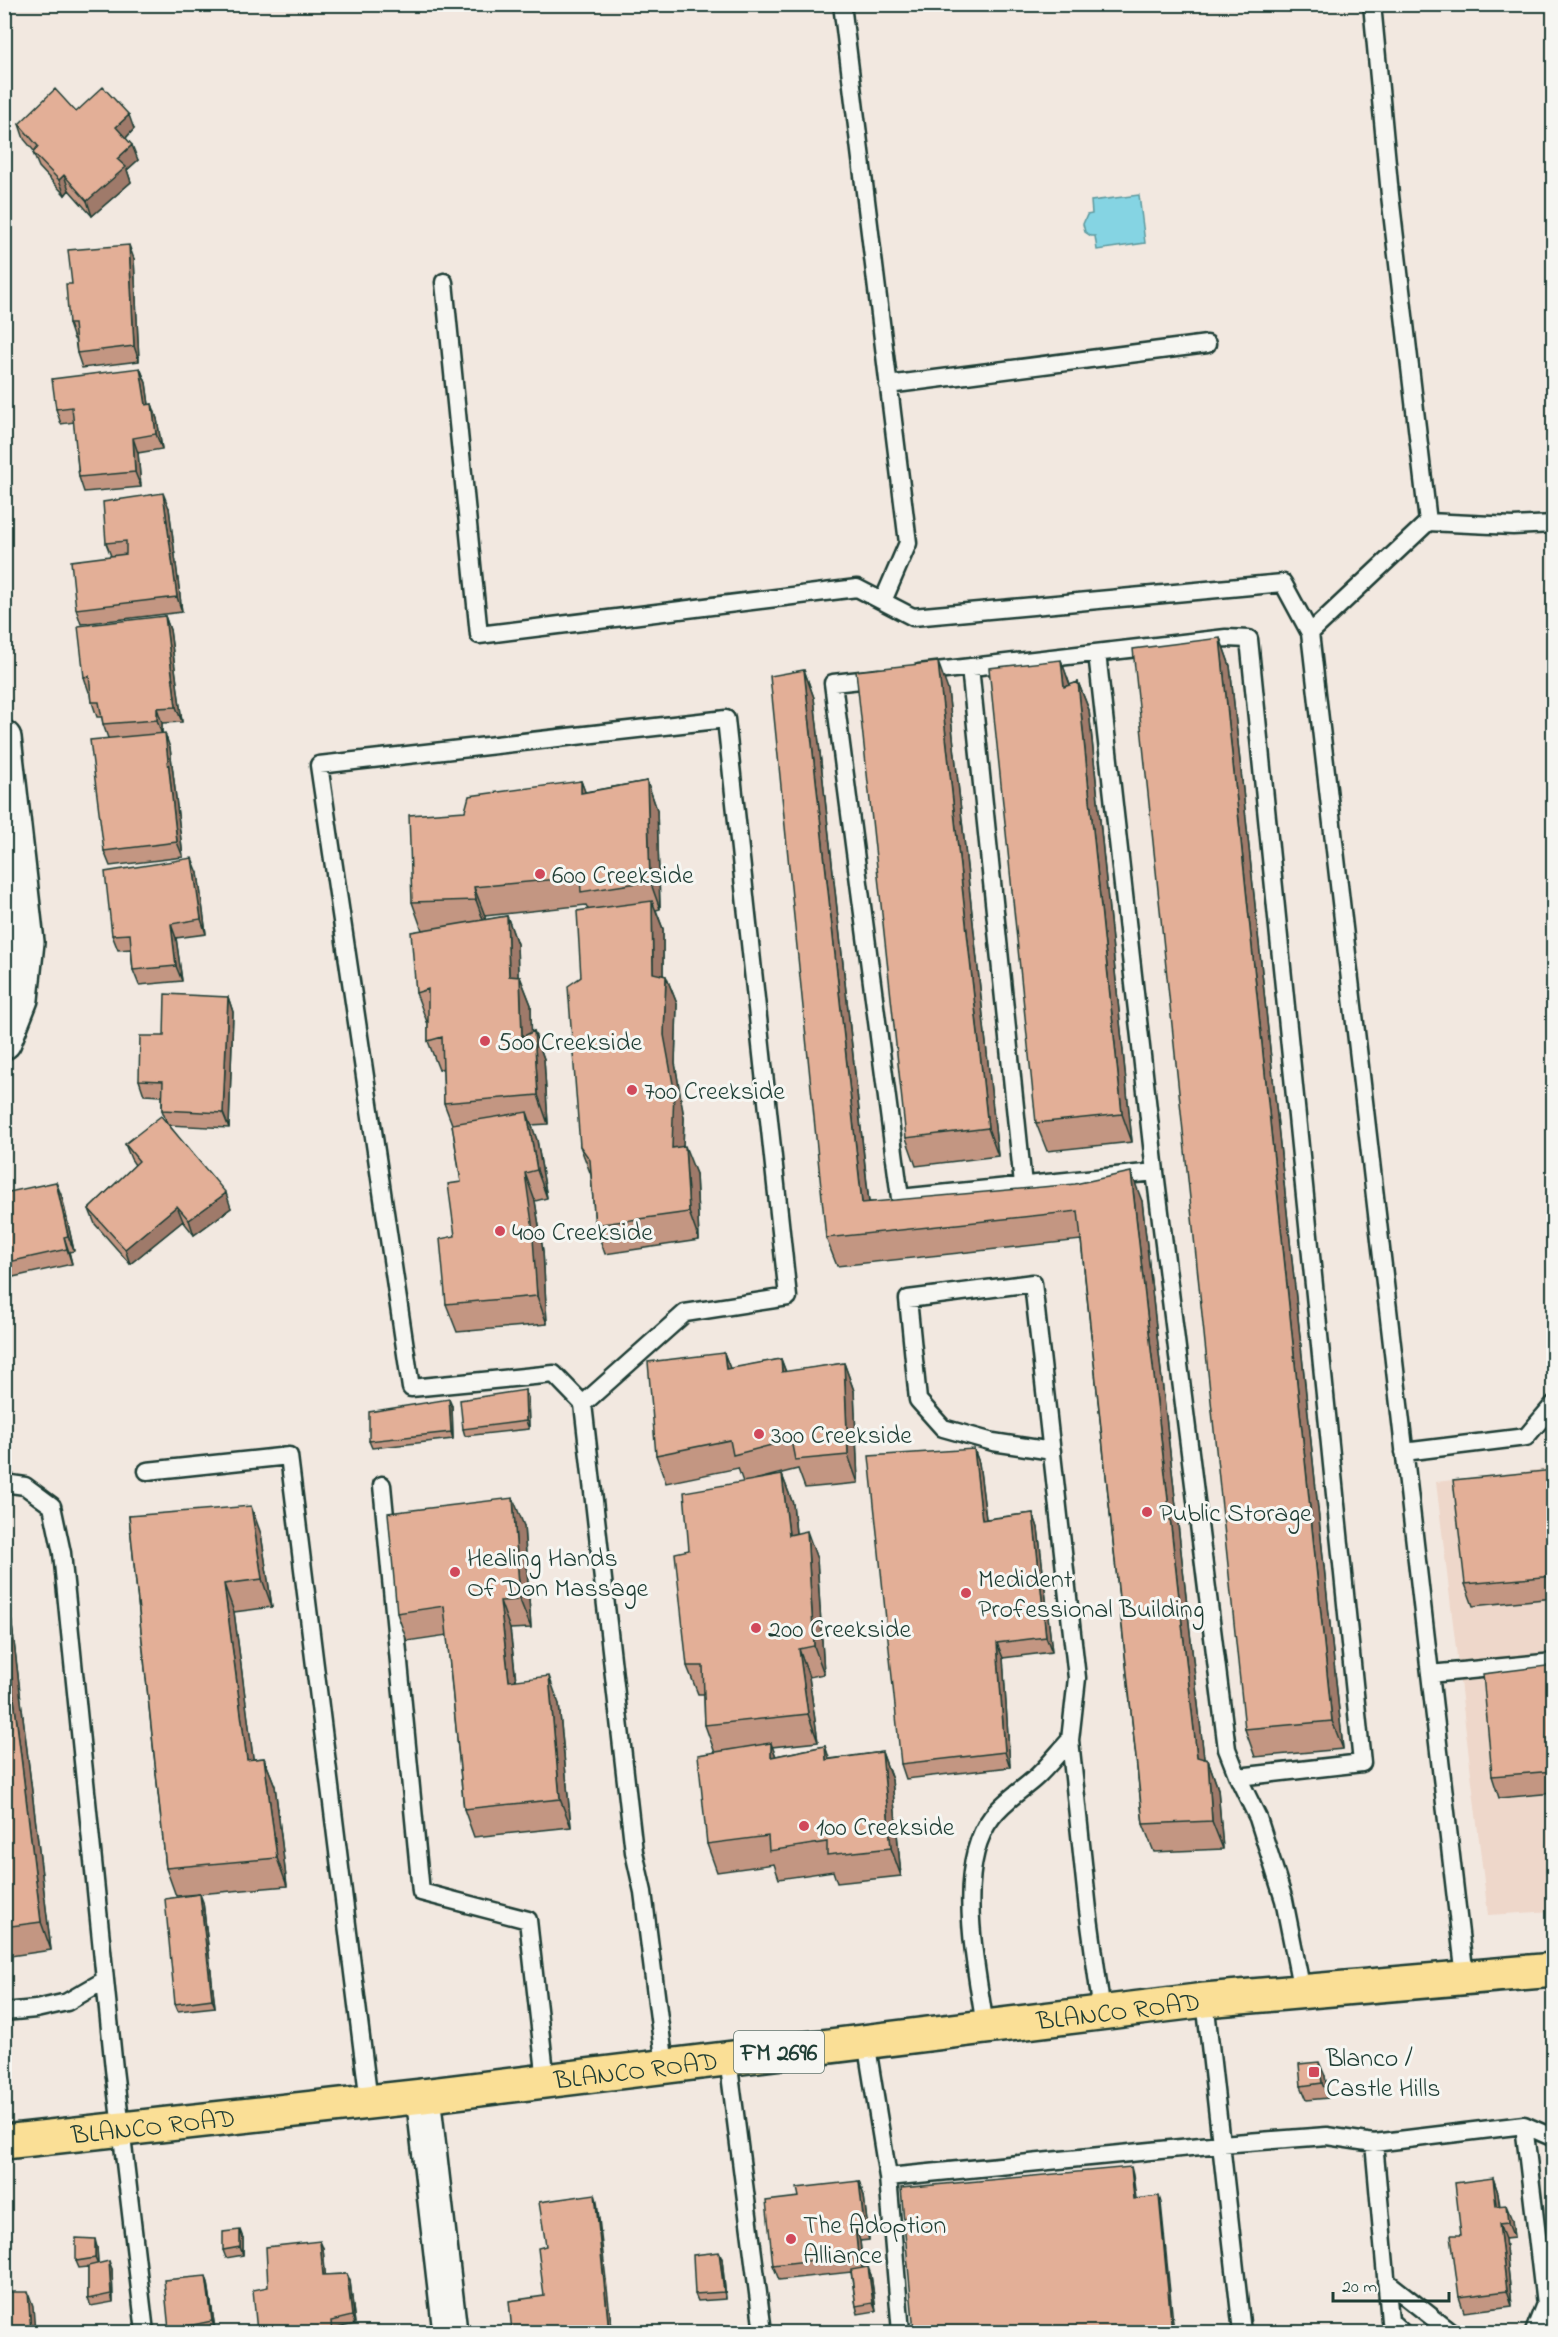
<svg xmlns="http://www.w3.org/2000/svg" width="1558" height="2337" font-family="'Indie Flower',sans-serif">
<rect width="100%" height="100%" fill="#f2e8e0"/>
<filter id="ink" filterUnits="userSpaceOnUse"><feTurbulence type="fractalNoise" baseFrequency=".0167" numOctaves="2"/><feDisplacementMap in="SourceGraphic" scale="12" xChannelSelector="R" yChannelSelector="G"/><feConvolveMatrix kernelMatrix="1 2 1 2 8 2 1 2 1" color-interpolation-filters="sRGB"/></filter>
<g filter="url(#ink)">
<path fill="#eed7ca" d="M 1553,1468 L 1553,1911 L 1488,1915 L 1436,1482 Z"/>
<path fill="#85d4e3" stroke="#5c989d" stroke-width="1.5" d="M 1139,195 L 1145,243 L 1097,250 L 1095,236 L 1091,236 L 1085,232 L 1083,224 L 1087,215 L 1092,214 L 1091,201 Z"/>
<g fill="none" stroke-linecap="round" stroke-linejoin="round">
<defs>
<path id="lane" d="M 842,4 L 908,543 L 883,601
M 444,282 L 479,635 L 857,588 L 913,617 L 1283,583 L 1310,633 L 1465,1977
M 888,385 L 1207,344
M 1428,522 L 1513,526 L 1554,524
M 1310,633 L 1428,522 L 1390,195 L 1372,4
M 1097,653 L 1155,1172
M 970,667 L 1023,1185
M 919,673 L 1226,638 L 1249,639 L 1362,1763 L 1238,1777
M 879,678 L 833,683 L 900,1198 L 1155,1172 L 1227,1749 L 1238,1777 L 1258,1818 L 1284,1900 L 1302,1991
M 583,1404 L 554,1374 L 411,1388 L 319,765 L 726,719 L 788,1297 L 685,1313 L 583,1404 L 634,1852 L 643,1892 L 665,2066
M 1052,1451 L 993,1442 L 943,1428 L 918,1400 L 908,1299 L 1033,1283 L 1077,1678 L 1070,1740 L 1088,1910 L 1102,2013
M 1404,1452 L 1526,1437 L 1554,1404
M 147,1471 L 289,1456 L 369,2102
M 4,1483 L 25,1486 L 52,1506 L 62,1553 L 114,2069 L 145,2332
M 382,1485 L 421,1892 L 528,1920 L 546,2081
M 1430,1674 L 1554,1662
M 1205,2000 L 1242,2332
M 4,2012 L 36,2009 L 67,2002 L 105,1980
M 985,2027 C 977,1968 953,1867 992,1817 C 1003,1802 1019,1792 1033,1780 C 1046,1769 1058,1753 1070,1740
M 866,2041 L 888,2177 L 901,2332
M 728,2059 L 763,2332
M 1524,2125 L 1545,2304 L 1534,2332
M 1374,2143 L 1390,2321 L 1402,2332
M 888,2177 L 1221,2144 L 1327,2136 L 1374,2143 L 1524,2125 L 1554,2138
M 1386,2281 L 1451,2332"/>
<path id="street" d="M 4,738 L 27,942 L 21,999 L 4,1042
M 423,2096 L 450,2332"/>
<g id="primary">
<path id="s1" d="M 4,2142 L 423,2096 L 1205,2000 L 1554,1970"/>
</g>
</defs>
<use href="#lane" stroke="#1f3d34" stroke-width="21"/>
<use href="#street" stroke="#1f3d34" stroke-width="38"/>
<use href="#primary" stroke="#1f3d34" stroke-width="38"/>
<use href="#lane" stroke="#f6f6f2" stroke-width="16"/>
<use href="#street" stroke="#f6f6f2" stroke-width="33"/>
<use href="#primary" stroke="#fadf96" stroke-width="33"/>
</g>
<path fill="#c39682" stroke="#1f3d34" stroke-width="1.5" d="M 76,112 L 134,129 L 126,138 L 138,160 L 127,170 L 131,182 L 92,216 L 69,190 L 65,195 L 39,167 L 33,153 L 34,151 L 24,139 L 19,124 Z
M 134,259 L 139,361 L 82,368 L 77,353 L 75,339 L 74,339 L 69,324 L 72,284 Z
M 140,368 L 146,383 L 149,405 L 152,404 L 157,419 L 162,449 L 138,453 L 141,487 L 84,492 L 79,477 L 74,422 L 61,424 L 56,409 Z
M 169,508 L 182,612 L 81,624 L 76,609 L 111,556 L 106,543 Z
M 165,616 L 170,630 L 182,722 L 162,723 L 162,733 L 170,748 L 183,857 L 110,866 L 104,851 L 108,738 L 103,724 L 102,717 L 97,717 L 92,702 L 91,692 L 89,692 L 84,677 Z
M 1220,638 L 1230,666 L 1343,1749 L 1255,1757 L 1245,1729 Z
M 1061,660 L 1070,685 L 1078,682 L 1089,710 L 1132,1142 L 1047,1151 L 1036,1123 Z
M 804,670 L 814,698 L 869,1202 L 1142,1201 L 1204,1759 L 1208,1760 L 1218,1789 L 1223,1849 L 1154,1852 L 1143,1824 L 1081,1240 L 837,1266 L 826,1238 Z
M 948,690 L 998,1156 L 916,1166 L 906,1138 Z
M 581,781 L 585,792 L 647,781 L 657,810 L 660,909 L 656,910 L 663,929 L 663,975 L 666,976 L 677,1004 L 675,1063 L 684,1118 L 683,1147 L 696,1174 L 699,1240 L 605,1254 L 595,1225 L 591,1175 L 580,1146 L 581,977 L 588,909 L 586,905 L 485,916 L 485,920 L 507,916 L 517,944 L 518,977 L 520,977 L 531,1005 L 531,1032 L 534,1031 L 544,1059 L 548,1124 L 531,1125 L 537,1140 L 547,1198 L 535,1201 L 543,1251 L 547,1324 L 457,1332 L 446,1304 L 455,1236 L 461,1182 L 452,1124 L 444,1103 L 443,1068 L 439,1070 L 428,1041 L 428,1021 L 427,1022 L 416,993 L 422,930 L 412,902 L 465,811 Z
M 198,873 L 206,934 L 176,938 L 182,981 L 139,985 L 133,970 L 131,949 L 118,950 L 112,935 Z
M 228,997 L 233,1012 L 229,1128 L 169,1125 L 231,1208 L 194,1235 L 183,1221 L 130,1264 L 95,1224 L 89,1209 L 135,1165 L 131,1159 L 125,1144 L 167,1123 L 162,1110 L 162,1096 L 144,1095 L 139,1080 L 164,1036 Z
M 4,1193 L 62,1197 L 74,1251 L 69,1252 L 72,1264 L 4,1279 Z
M 724,1353 L 730,1369 L 781,1359 L 786,1372 L 844,1363 L 854,1391 L 858,1483 L 805,1488 L 798,1469 L 754,1480 L 782,1475 L 793,1504 L 796,1533 L 817,1559 L 824,1674 L 809,1677 L 818,1742 L 772,1747 L 776,1756 L 825,1746 L 829,1759 L 882,1752 L 892,1780 L 901,1876 L 837,1883 L 833,1871 L 779,1879 L 774,1864 L 717,1872 L 707,1844 L 715,1753 L 705,1725 L 704,1694 L 698,1694 L 687,1666 L 689,1550 L 743,1482 L 738,1468 L 666,1483 L 656,1455 Z
M 525,1390 L 528,1398 L 529,1429 L 465,1436 L 463,1429 Z
M 452,1406 L 453,1439 L 372,1448 L 369,1441 Z
M 974,1449 L 979,1463 L 986,1519 L 1033,1513 L 1038,1528 L 1052,1652 L 1003,1658 L 1010,1767 L 906,1779 L 901,1764 Z
M 1554,1470 L 1554,1598 L 1473,1606 L 1465,1584 Z
M 129,1516 L 261,1534 L 272,1607 L 234,1612 L 253,1759 L 264,1758 L 275,1786 L 287,1886 L 176,1896 L 166,1868 Z
M 524,1526 L 531,1628 L 510,1629 L 516,1680 L 559,1704 L 571,1827 L 474,1837 L 464,1809 L 447,1635 L 407,1641 L 397,1613 Z
M 4,1559 L 51,1950 L 4,1957 Z
M 1554,1665 L 1554,1793 L 1499,1798 L 1492,1776 Z
M 203,1902 L 215,2007 L 178,2011 L 175,2004 Z
M 1325,2076 L 1328,2098 L 1307,2100 L 1301,2086 Z
M 1493,2178 L 1498,2193 L 1500,2206 L 1512,2220 L 1514,2238 L 1505,2239 L 1512,2306 L 1464,2312 L 1459,2297 L 1461,2235 Z
M 859,2181 L 864,2196 L 869,2240 L 860,2241 L 863,2268 L 871,2275 L 876,2311 L 858,2314 L 856,2306 L 851,2272 L 779,2280 L 773,2265 L 799,2197 Z
M 243,2238 L 243,2255 L 226,2258 L 223,2250 Z
M 97,2247 L 98,2264 L 112,2269 L 113,2302 L 91,2306 L 88,2299 L 88,2267 L 79,2268 L 76,2261 Z
M 323,2248 L 325,2275 L 347,2274 L 350,2281 L 355,2324 L 333,2329 L 268,2287 Z
M 722,2259 L 726,2299 L 698,2301 L 695,2294 Z
M 208,2283 L 215,2329 L 195,2332 L 170,2332 L 169,2330 Z"/>
<path fill="#9f7a6a" stroke="#1f3d34" stroke-width="1.5" d="M 129,115 L 134,129 L 122,142 L 116,127 Z
M 132,145 L 138,160 L 127,170 L 131,182 L 92,216 L 87,201 L 117,159 Z
M 64,175 L 69,190 L 65,195 L 59,180 Z
M 129,245 L 134,259 L 139,361 L 134,346 Z
M 140,368 L 146,383 L 151,420 L 146,405 Z
M 152,404 L 157,419 L 162,449 L 156,434 Z
M 133,438 L 138,453 L 141,487 L 135,472 Z
M 163,493 L 169,508 L 182,612 L 177,597 Z
M 165,616 L 170,630 L 182,722 L 176,707 Z
M 1220,638 L 1230,666 L 1343,1749 L 1332,1721 Z
M 1061,660 L 1071,688 L 1064,687 Z
M 938,662 L 948,690 L 998,1156 L 988,1128 Z
M 804,670 L 814,698 L 872,1231 L 862,1203 Z
M 1078,682 L 1089,710 L 1132,1142 L 1122,1114 Z
M 157,708 L 162,723 L 162,735 L 157,720 Z
M 165,733 L 170,748 L 183,857 L 177,842 Z
M 581,781 L 592,810 L 581,793 Z
M 647,781 L 657,810 L 660,909 L 650,881 Z
M 192,858 L 198,873 L 206,934 L 201,919 Z
M 474,887 L 485,916 L 486,928 L 476,900 Z
M 652,901 L 663,929 L 663,1001 L 653,973 Z
M 507,916 L 517,944 L 519,1004 L 509,976 Z
M 171,924 L 176,938 L 182,981 L 176,966 Z
M 666,976 L 677,1004 L 675,1063 L 684,1118 L 682,1176 L 672,1148 L 664,1035 Z
M 520,977 L 531,1005 L 532,1065 L 522,1037 Z
M 228,997 L 233,1012 L 229,1128 L 223,1113 Z
M 534,1031 L 544,1059 L 548,1124 L 538,1095 Z
M 527,1112 L 537,1140 L 547,1198 L 537,1170 Z
M 685,1146 L 696,1174 L 699,1240 L 689,1212 Z
M 1131,1172 L 1142,1201 L 1207,1785 L 1197,1757 Z
M 525,1173 L 535,1201 L 543,1251 L 547,1324 L 537,1296 Z
M 56,1182 L 62,1197 L 74,1251 L 68,1236 Z
M 226,1193 L 231,1208 L 194,1235 L 189,1220 Z
M 177,1206 L 183,1221 L 130,1264 L 125,1249 Z
M 64,1237 L 69,1252 L 72,1264 L 67,1249 Z
M 724,1353 L 735,1381 L 726,1369 Z
M 781,1359 L 791,1387 L 782,1372 Z
M 844,1363 L 854,1391 L 858,1483 L 848,1455 Z
M 525,1390 L 528,1398 L 529,1429 L 526,1421 Z
M 449,1399 L 452,1406 L 453,1439 L 451,1432 Z
M 974,1449 L 979,1463 L 988,1535 L 982,1520 Z
M 782,1475 L 793,1504 L 799,1563 L 789,1535 Z
M 513,1498 L 524,1526 L 531,1628 L 520,1600 Z
M 251,1506 L 261,1534 L 272,1607 L 262,1579 Z
M 1033,1513 L 1038,1528 L 1052,1652 L 1046,1637 Z
M 807,1531 L 817,1559 L 824,1674 L 814,1646 Z
M 4,1559 L 51,1950 L 41,1922 L 4,1616 Z
M 224,1584 L 234,1612 L 257,1788 L 247,1760 Z
M 500,1601 L 510,1629 L 519,1709 L 509,1681 Z
M 997,1643 L 1003,1658 L 1010,1767 L 1005,1752 Z
M 799,1649 L 809,1677 L 818,1742 L 808,1714 Z
M 549,1676 L 559,1704 L 571,1827 L 560,1799 Z
M 771,1743 L 781,1771 L 771,1757 Z
M 825,1746 L 835,1775 L 826,1760 Z
M 882,1752 L 892,1780 L 901,1876 L 891,1848 Z
M 264,1758 L 275,1786 L 287,1886 L 277,1858 Z
M 1208,1760 L 1218,1789 L 1223,1849 L 1212,1821 Z
M 200,1894 L 203,1902 L 215,2007 L 212,1999 Z
M 1319,2062 L 1325,2076 L 1328,2098 L 1322,2083 Z
M 1131,2167 L 1133,2175 L 1137,2206 L 1134,2199 Z
M 1493,2178 L 1498,2193 L 1501,2221 L 1496,2206 Z
M 859,2181 L 864,2196 L 869,2240 L 864,2225 Z
M 595,2194 L 597,2201 L 612,2332 L 610,2332 L 609,2331 Z
M 1159,2196 L 1161,2203 L 1174,2332 L 1172,2332 Z
M 1506,2205 L 1512,2220 L 1514,2238 L 1508,2223 Z
M 1499,2224 L 1505,2239 L 1512,2306 L 1507,2291 Z
M 855,2226 L 860,2241 L 863,2270 L 858,2255 Z
M 240,2230 L 243,2238 L 243,2255 L 240,2247 Z
M 95,2239 L 97,2247 L 98,2265 L 95,2258 Z
M 320,2241 L 323,2248 L 326,2282 L 323,2275 Z
M 719,2252 L 722,2259 L 726,2299 L 724,2292 Z
M 109,2261 L 112,2269 L 113,2302 L 111,2294 Z
M 868,2267 L 871,2275 L 876,2311 L 873,2303 Z
M 347,2274 L 350,2281 L 355,2324 L 352,2316 Z
M 206,2276 L 208,2283 L 215,2329 L 212,2321 Z
M 28,2292 L 33,2306 L 35,2332 L 31,2332 Z"/>
<path fill="#e3af97" stroke="#1f3d34" stroke-width="1.5" d="M 103,87 L 129,115 L 116,127 L 132,145 L 117,159 L 126,167 L 87,201 L 64,175 L 59,180 L 33,153 L 38,146 L 19,124 L 55,89 L 76,112 Z
M 129,245 L 134,346 L 77,353 L 74,324 L 69,324 L 66,284 L 72,284 L 68,250 Z
M 140,368 L 146,405 L 152,404 L 156,434 L 133,438 L 135,472 L 79,477 L 72,407 L 56,409 L 52,379 Z
M 163,493 L 177,597 L 76,609 L 71,561 L 126,554 L 126,541 L 106,543 L 103,502 Z
M 165,616 L 176,707 L 157,708 L 157,720 L 103,724 L 99,702 L 92,702 L 89,676 L 84,677 L 78,626 Z
M 1220,638 L 1332,1721 L 1245,1729 L 1133,649 Z
M 1061,660 L 1064,687 L 1078,682 L 1122,1114 L 1036,1123 L 989,668 Z
M 938,662 L 988,1128 L 906,1138 L 856,671 Z
M 804,670 L 862,1203 L 1075,1184 L 1131,1172 L 1197,1757 L 1208,1760 L 1212,1821 L 1143,1824 L 1078,1211 L 826,1238 L 770,676 Z
M 165,733 L 177,842 L 104,851 L 90,740 Z
M 581,781 L 581,793 L 647,781 L 650,881 L 581,892 L 580,877 L 474,887 L 476,900 L 412,902 L 409,815 L 465,811 L 469,796 Z
M 192,858 L 201,919 L 171,924 L 176,966 L 133,970 L 130,934 L 112,935 L 105,872 Z
M 652,901 L 653,973 L 666,976 L 664,1035 L 674,1089 L 672,1148 L 685,1146 L 689,1212 L 595,1225 L 590,1160 L 580,1146 L 568,986 L 581,977 L 577,911 Z
M 507,916 L 509,976 L 520,977 L 522,1037 L 534,1031 L 538,1095 L 444,1103 L 442,1037 L 428,1041 L 428,989 L 416,993 L 411,932 Z
M 165,994 L 228,997 L 223,1113 L 162,1110 L 163,1081 L 139,1080 L 140,1036 L 164,1036 Z
M 527,1112 L 537,1170 L 525,1173 L 532,1223 L 537,1296 L 446,1304 L 440,1239 L 455,1236 L 448,1184 L 461,1182 L 452,1124 Z
M 161,1116 L 226,1193 L 189,1220 L 177,1206 L 125,1249 L 89,1209 L 139,1161 L 125,1144 Z
M 56,1182 L 68,1236 L 64,1237 L 67,1249 L 4,1263 L 4,1193 Z
M 724,1353 L 726,1369 L 781,1359 L 782,1372 L 844,1363 L 848,1455 L 795,1460 L 791,1440 L 733,1455 L 730,1440 L 656,1455 L 648,1362 Z
M 525,1390 L 526,1421 L 463,1429 L 460,1400 Z
M 449,1399 L 451,1432 L 369,1441 L 369,1412 Z
M 974,1449 L 982,1520 L 1033,1513 L 1046,1637 L 997,1643 L 1005,1752 L 901,1764 L 869,1456 Z
M 1554,1470 L 1554,1576 L 1465,1584 L 1453,1480 Z
M 782,1475 L 789,1535 L 807,1531 L 814,1646 L 799,1649 L 808,1714 L 705,1725 L 703,1666 L 687,1666 L 675,1553 L 689,1550 L 684,1492 Z
M 513,1498 L 520,1600 L 500,1601 L 509,1681 L 549,1676 L 560,1799 L 464,1809 L 444,1606 L 397,1613 L 388,1513 Z
M 251,1506 L 262,1579 L 224,1584 L 247,1760 L 264,1758 L 277,1858 L 166,1868 L 129,1516 Z
M 4,1616 L 41,1922 L 4,1927 Z
M 1554,1665 L 1554,1771 L 1492,1776 L 1483,1674 Z
M 771,1743 L 771,1757 L 825,1746 L 826,1760 L 882,1752 L 891,1848 L 827,1855 L 827,1842 L 769,1851 L 768,1836 L 707,1844 L 698,1755 Z
M 200,1894 L 212,1999 L 175,2004 L 165,1899 Z
M 1319,2062 L 1322,2083 L 1301,2086 L 1299,2064 Z
M 1131,2167 L 1134,2199 L 1159,2196 L 1172,2332 L 914,2332 L 901,2188 Z
M 1493,2178 L 1496,2206 L 1506,2205 L 1508,2223 L 1499,2224 L 1507,2291 L 1459,2297 L 1451,2235 L 1461,2235 L 1455,2183 Z
M 859,2181 L 864,2225 L 855,2226 L 858,2255 L 773,2265 L 766,2201 L 799,2197 L 797,2188 Z
M 595,2194 L 609,2331 L 596,2332 L 512,2332 L 509,2301 L 544,2296 L 538,2248 L 546,2246 L 539,2202 Z
M 240,2230 L 240,2247 L 223,2250 L 223,2232 Z
M 76,2238 L 95,2239 L 95,2258 L 76,2261 Z
M 320,2241 L 323,2275 L 347,2274 L 352,2316 L 331,2321 L 332,2332 L 257,2332 L 253,2290 L 268,2287 L 266,2247 Z
M 719,2252 L 724,2292 L 695,2294 L 693,2255 Z
M 109,2261 L 111,2294 L 88,2299 L 88,2266 Z
M 868,2267 L 873,2303 L 856,2306 L 851,2270 Z
M 206,2276 L 212,2321 L 169,2330 L 164,2280 Z
M 4,2292 L 28,2292 L 31,2332 L 49,2331 L 49,2332 L 4,2332 Z"/>
</g>
<g fill="#d1495b" stroke="#f6f6f2" stroke-width="2">
<circle cx="540" cy="874" r="6"/>
<circle cx="485" cy="1041" r="6"/>
<circle cx="632" cy="1090" r="6"/>
<circle cx="500" cy="1231" r="6"/>
<circle cx="759" cy="1434" r="6"/>
<circle cx="1147" cy="1512" r="6"/>
<circle cx="455" cy="1572" r="6"/>
<circle cx="966" cy="1593" r="6"/>
<circle cx="756" cy="1628" r="6"/>
<circle cx="804" cy="1826" r="6"/>
<rect x="1308" y="2066" width="12" height="12" rx="3"/>
<circle cx="791" cy="2239" r="6"/>
</g>
<g text-anchor="middle" stroke-width="6" stroke-linejoin="round" paint-order="stroke">
<rect fill="#f6f6f2" stroke="#60746d" stroke-width="1.5" x="734" y="2031" width="90" height="42" rx="4.5"/>
<g font-size="24" font-weight="bold" fill="#1f3d34">
<text x="779" y="2060">FM 2696</text>
</g>
<g font-size="26" fill="#1f3d34" stroke="#f6f6f2" text-anchor="start">
<text x="552" y="883">600 Creekside</text>
<text x="497" y="1050">500 Creekside</text>
<text x="644" y="1099">700 Creekside</text>
<text x="512" y="1240">400 Creekside</text>
<text x="771" y="1443">300 Creekside</text>
<text x="1159" y="1521">Public Storage</text>
<text x="467" y="1566">Healing Hands<tspan x="467" dy="30">Of Don Massage</tspan></text>
<text x="978" y="1587">Medident<tspan x="978" dy="30">Professional Building</tspan></text>
<text x="768" y="1637">200 Creekside</text>
<text x="816" y="1835">100 Creekside</text>
<text x="1326" y="2066">Blanco /<tspan x="1326" dy="30">Castle Hills</tspan></text>
<text x="803" y="2233">The Adoption<tspan x="803" dy="30">Alliance</tspan></text>
</g>
<g font-size="26" fill="#1f3d34" stroke="#f6f6f2">
<text dy="9" stroke="none"><textPath href="#s1" startOffset="1122">BLANCO ROAD</textPath></text>
<text dy="9" stroke="none"><textPath href="#s1" startOffset="636">BLANCO ROAD</textPath></text>
<text dy="9" stroke="none"><textPath href="#s1" startOffset="150">BLANCO ROAD</textPath></text>
</g>
</g>
<rect width="1558" height="2337" fill="none" stroke="#f6f6f2" stroke-width="24"/>
<rect x="12" y="12" width="1534" height="2313" fill="none" stroke="#1f3d34" stroke-width="2" filter="url(#ink)"/>
<path d="M1333 2292v9h116v-9" fill="none" stroke="#1f3d34" stroke-width="3"/>
<text x="1342" y="2292" font-size="18" fill="#1f3d34" stroke="#f6f6f2" stroke-width="4.5" paint-order="stroke">20 m</text>
</svg>
